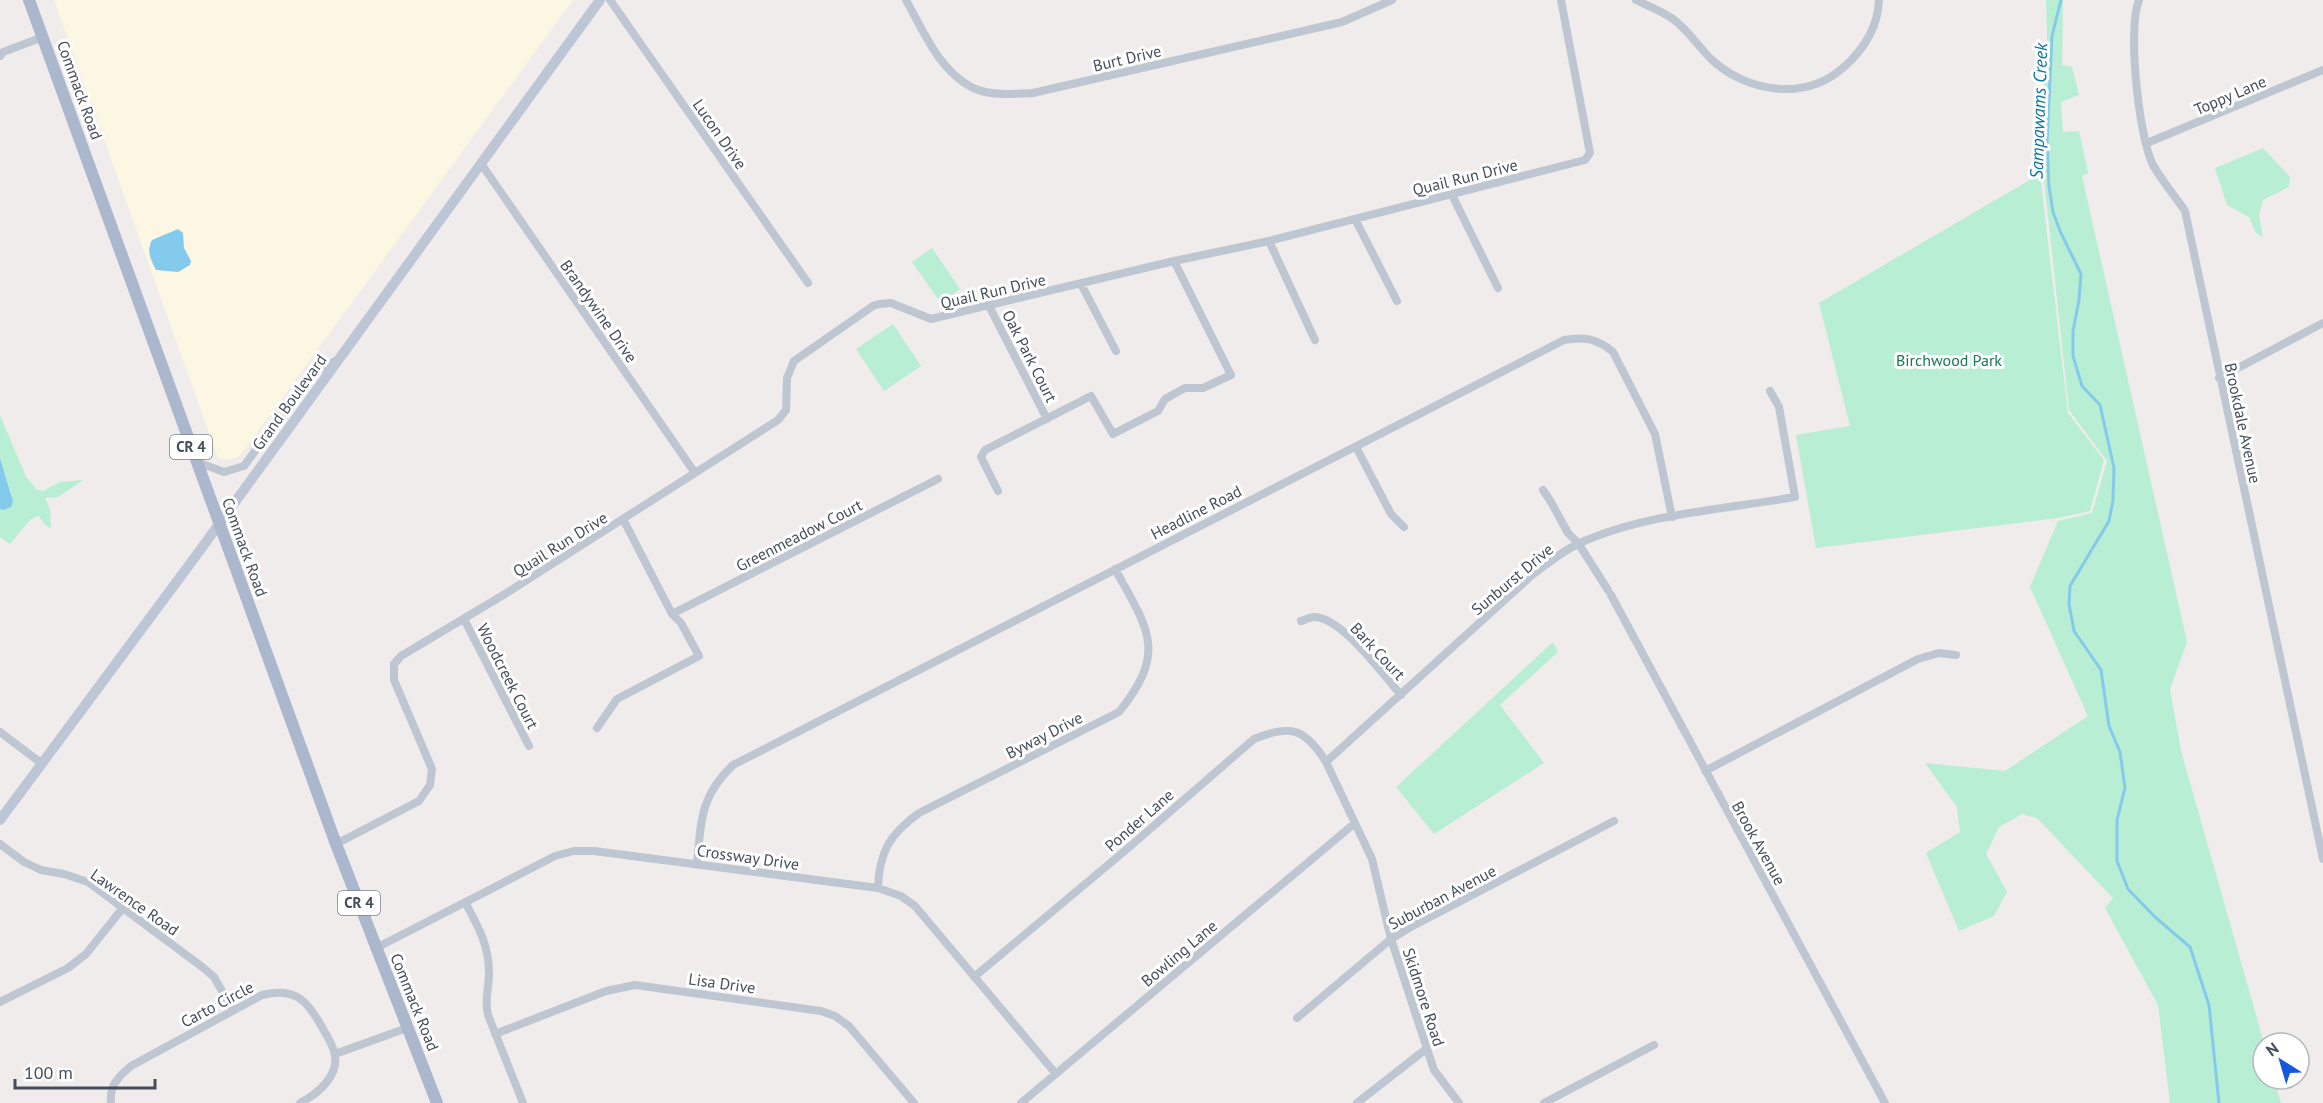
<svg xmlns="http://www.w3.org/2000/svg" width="2323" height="1103" font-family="'PT Sans',sans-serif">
<rect width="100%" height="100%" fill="#efeceb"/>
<path fill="#fbf7e2" d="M 54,0 L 573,0 L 240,456 L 230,460 L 218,458 Z"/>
<path fill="#b8eed3" d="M 2046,0 L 2063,0 L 2062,65 L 2072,67 L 2079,95 L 2061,102 L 2063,132 L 2079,131 L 2088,173 L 2082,176 L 2187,642 L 2170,689 L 2181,751 L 2264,1043 L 2263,1079 L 2274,1079 L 2281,1103 L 2170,1103 L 2158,1005 L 2105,908 L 2113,898 L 2037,818 L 2022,814 L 1999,827 L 1986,854 L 2007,892 L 1994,916 L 1959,931 L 1926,853 L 1960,832 L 1957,807 L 1925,763 L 2005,771 L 2088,716 L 2030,587 L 2058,521 L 2092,513 L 2107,461 L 2069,410 L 2043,170 L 2036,143 L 2037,121 L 2048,68 Z
M 2263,148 L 2290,177 L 2289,187 L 2263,200 L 2259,215 L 2263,238 L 2256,233 L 2249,217 L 2227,205 L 2215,168 Z
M 2040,174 L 2068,413 L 2104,460 L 2090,511 L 2058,518 L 1816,548 L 1796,435 L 1850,426 L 1819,303 Z
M 932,248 L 960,289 L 941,303 L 912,262 Z
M 893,324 L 921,366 L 884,391 L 856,349 Z
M 0,415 L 26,477 L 37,490 L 43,491 L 60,482 L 83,480 L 58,497 L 45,498 L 50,509 L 51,528 L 46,526 L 38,515 L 30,520 L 10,544 L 0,537 L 0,509 L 3,510 L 12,496 L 0,458 Z
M 1553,642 L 1558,652 L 1500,705 L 1544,763 L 1434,834 L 1396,787 Z"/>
<path fill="#84caec" d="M 178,229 L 183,233 L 184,248 L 191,261 L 190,265 L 178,272 L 156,270 C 151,260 146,251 152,240 Z
M 0,458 L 13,501 L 11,507 L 3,510 L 0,509 Z"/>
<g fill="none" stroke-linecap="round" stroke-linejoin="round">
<path stroke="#84caec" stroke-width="3" d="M 2061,0 L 2052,36 L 2047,142 L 2049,186 L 2053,212 L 2060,231 L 2081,274 L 2079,300 L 2073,331 L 2073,356 L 2082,386 L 2100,405 L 2114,468 L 2113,500 L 2109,521 L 2070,586 L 2069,604 L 2074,631 L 2101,670 L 2109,726 L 2120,752 L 2125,788 L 2117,820 L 2117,861 L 2128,889 L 2155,917 L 2190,947 L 2209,1005 L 2219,1103"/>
<path stroke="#bec6d2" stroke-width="8" d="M 610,0 L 808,283
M 906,0 C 924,32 939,71 973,88 C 991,96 1014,94 1033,93 L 1342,22 L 1392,0
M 1636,0 C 1648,6 1662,11 1673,19 C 1688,30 1698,46 1711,59 C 1746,92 1805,102 1844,67 C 1864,49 1878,27 1879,0
M 2139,0 C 2127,28 2139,138 2153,165 C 2162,181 2175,196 2185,211 L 2323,859
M 0,56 L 3,52 L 43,37
M 2147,143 L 2323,70
M 482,165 L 695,473
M 1452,195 L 1498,288
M 1355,219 L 1397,301
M 1269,241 L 1315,340
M 1081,284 L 1116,351
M 989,306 L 1047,419
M 2219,378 L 2323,323
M 1356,447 L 1391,514 L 1404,527
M 197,462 L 224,472 L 244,466 L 312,374 L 337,360
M 1543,490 L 1551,502 L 1568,533 L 1578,543 L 1608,590
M 998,491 L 981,457 L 985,450 L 1091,396 L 1113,434 L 1158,411 L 1165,399 L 1185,388 L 1203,388 L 1231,375 L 1174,261
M 1611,595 L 1885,1103
M 672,614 L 938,479
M 464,619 L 529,746
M 1301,621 C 1305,620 1310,617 1314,617 C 1342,617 1383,675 1401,695
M 597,728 L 617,699 L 699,656 L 681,623 L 672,614 L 623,519
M 0,732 L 41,763
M 1326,762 L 1531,576 C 1547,564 1562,551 1580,543 C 1643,514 1726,509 1795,497 L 1779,407 L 1770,391
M 1705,771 L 1918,659 L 1939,653 L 1956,655
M 0,844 L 24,862 L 41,870 L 64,874 L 88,882 L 201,966 L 214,977 L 233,1011
M 336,844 L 419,801 L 430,785 L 432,769 L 394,680 L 394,664 L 401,656 L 505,594 L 778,420 L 786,410 L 787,378 L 794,361 L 873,306 L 879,304 L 891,303 L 931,319 L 1174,261 L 1269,241 L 1585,160 L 1590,153 L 1561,0
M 697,864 C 701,821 700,796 733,765 L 1564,340 C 1584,336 1598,339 1613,352 L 1655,434 L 1672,517
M 878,888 C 879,852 890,834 919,813 L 1119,712 C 1168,651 1148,629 1115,569
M 465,902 C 478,926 489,945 489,973 C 489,989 484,999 488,1015 L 523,1103
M 376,948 L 555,856 L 574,851 L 594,851 L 878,888 L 901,896 L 915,906 L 1056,1074
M 974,977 L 1127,849 L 1254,739 C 1290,724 1305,728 1326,762 L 1372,859 L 1391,939 L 1434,1070 L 1459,1103
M 0,1002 L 68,968 L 86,954 L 122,909
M 1297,1018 L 1391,939 L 1409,928 L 1614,821
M 495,1034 L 606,991 L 635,985 L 821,1011 L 835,1016 L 849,1026 L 914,1103
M 335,1054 L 407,1028
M 111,1103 C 109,1086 118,1077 131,1066 L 262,995 C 295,987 307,1000 322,1027 C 326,1035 332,1043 334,1052 C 341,1074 318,1094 300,1103
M 1021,1103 L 1355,823
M 1357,1103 L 1426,1049
M 1544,1103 L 1654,1045"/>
<path stroke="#bdc6d5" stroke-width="10" d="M 0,820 L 198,553 L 600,0"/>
<path stroke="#aab7cc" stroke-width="12" d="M 29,0 L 336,844 L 437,1103"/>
</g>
<g text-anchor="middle" stroke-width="6" stroke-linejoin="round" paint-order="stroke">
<g fill="#fff" stroke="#7c828b" stroke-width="1.5">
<rect x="170" y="435" width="42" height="24" rx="4.5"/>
<rect x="338" y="891" width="42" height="24" rx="4.5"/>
</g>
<g font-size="15" font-weight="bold" fill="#444d59">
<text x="191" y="452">CR 4</text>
<text x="359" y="908">CR 4</text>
</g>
<g font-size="16" fill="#444d59" stroke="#fff">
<text transform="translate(1127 58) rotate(-13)" y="6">Burt Drive</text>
<text transform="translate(80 90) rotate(70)" y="6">Commack Road</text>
<text transform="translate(2230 95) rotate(-23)" y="6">Toppy Lane</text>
<text transform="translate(720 134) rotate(55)" y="6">Lucon Drive</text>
<text transform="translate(1465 177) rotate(-14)" y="6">Quail Run Drive</text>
<text transform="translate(993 291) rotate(-13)" y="6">Quail Run Drive</text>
<text transform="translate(599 311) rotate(55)" y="6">Brandywine Drive</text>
<text transform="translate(1030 356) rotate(63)" y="6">Oak Park Court</text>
<text transform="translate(289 402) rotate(-54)" y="6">Grand Boulevard</text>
<text transform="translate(2243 423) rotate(78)" y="6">Brookdale Avenue</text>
<text transform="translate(1196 512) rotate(-27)" y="6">Headline Road</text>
<text transform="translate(799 535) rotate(-27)" y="6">Greenmeadow Court</text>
<text transform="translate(560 544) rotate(-32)" y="6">Quail Run Drive</text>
<text transform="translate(245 547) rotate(70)" y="6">Commack Road</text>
<text transform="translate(1512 579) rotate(-40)" y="6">Sunburst Drive</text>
<text transform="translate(1378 651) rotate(47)" y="6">Bark Court</text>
<text transform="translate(508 676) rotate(63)" y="6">Woodcreek Court</text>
<text transform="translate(1044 735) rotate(-27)" y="6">Byway Drive</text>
<text transform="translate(1139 820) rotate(-41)" y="6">Ponder Lane</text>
<text transform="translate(1759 843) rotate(61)" y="6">Brook Avenue</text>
<text transform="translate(748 857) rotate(8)" y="6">Crossway Drive</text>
<text transform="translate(1442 897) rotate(-28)" y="6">Suburban Avenue</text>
<text transform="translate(135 902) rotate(35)" y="6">Lawrence Road</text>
<text transform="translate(1179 953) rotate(-40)" y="6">Bowling Lane</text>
<text transform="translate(722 983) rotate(8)" y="6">Lisa Drive</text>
<text transform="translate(1424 997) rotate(72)" y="6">Skidmore Road</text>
<text transform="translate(415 1002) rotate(68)" y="6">Commack Road</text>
<text transform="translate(217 1004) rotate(-28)" y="6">Carto Circle</text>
</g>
<g font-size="16" fill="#157953" stroke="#fff">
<text x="1949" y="366">Birchwood Park</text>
</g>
<g font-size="18" font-style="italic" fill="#0b73a5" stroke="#fff">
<text transform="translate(2039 111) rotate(-88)" y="6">Sampawams Creek</text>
</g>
</g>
<g transform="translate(2281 1061) rotate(323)"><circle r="28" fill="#ffffff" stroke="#b4b8bd" stroke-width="1.5"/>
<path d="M0-4.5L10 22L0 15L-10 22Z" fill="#1757dd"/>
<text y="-9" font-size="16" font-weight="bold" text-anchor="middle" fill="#444d59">N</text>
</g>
<path d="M15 1079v9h140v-9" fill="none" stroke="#444d59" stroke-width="3"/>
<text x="24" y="1079" font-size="18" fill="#444d59" stroke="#ffffff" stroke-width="4.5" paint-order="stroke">100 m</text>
</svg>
